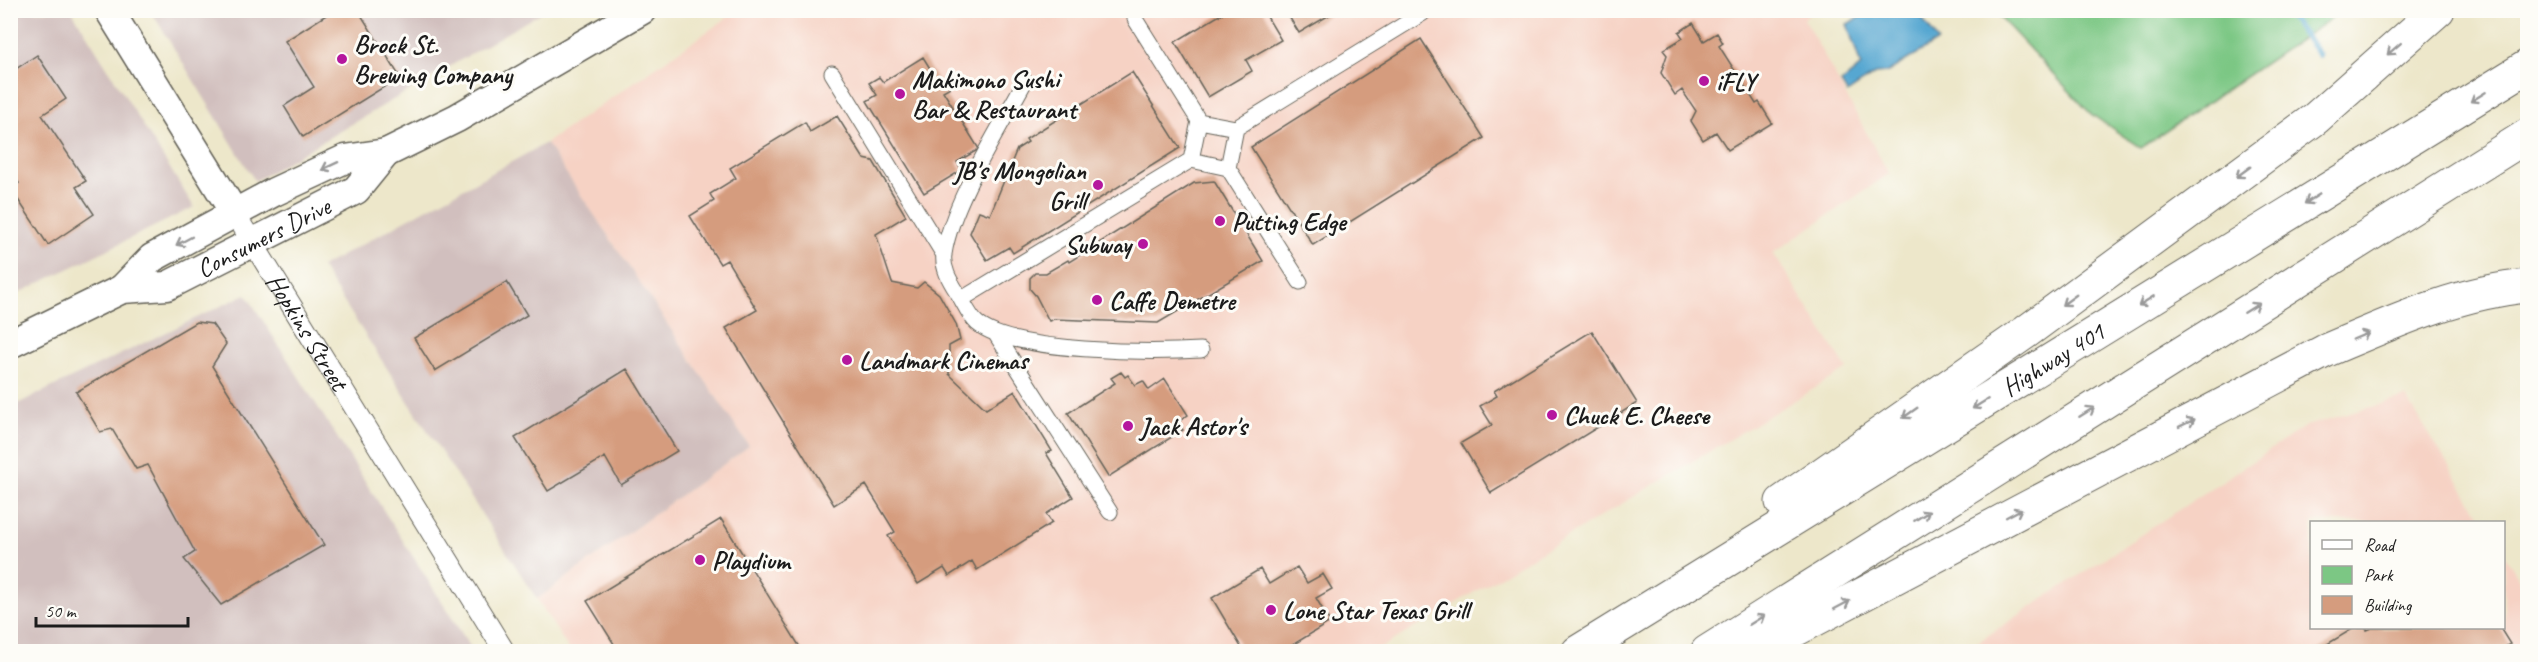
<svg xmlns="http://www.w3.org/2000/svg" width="2538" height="662" font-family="Caveat,sans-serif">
<rect width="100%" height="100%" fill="#fdfcf7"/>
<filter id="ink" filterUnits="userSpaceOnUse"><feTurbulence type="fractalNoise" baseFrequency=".0167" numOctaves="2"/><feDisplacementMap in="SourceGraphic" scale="12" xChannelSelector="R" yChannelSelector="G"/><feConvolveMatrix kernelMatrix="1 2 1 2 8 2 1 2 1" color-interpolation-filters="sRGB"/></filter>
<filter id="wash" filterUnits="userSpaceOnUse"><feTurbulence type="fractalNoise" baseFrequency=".008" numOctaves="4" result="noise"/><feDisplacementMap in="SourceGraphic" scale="24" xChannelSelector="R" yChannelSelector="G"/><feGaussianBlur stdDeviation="1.35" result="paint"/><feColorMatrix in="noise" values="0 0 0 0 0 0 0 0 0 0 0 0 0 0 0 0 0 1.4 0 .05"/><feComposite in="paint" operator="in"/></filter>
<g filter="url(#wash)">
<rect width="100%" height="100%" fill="#ede7ca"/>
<path fill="#f6d2c4" d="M 737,11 L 1814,11 L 1804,19 L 1889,174 L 1773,253 L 1847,369 L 1376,651 L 570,651 L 537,599 L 749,446 L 546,143 Z
M 2406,397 L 2484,522 L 2312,522 L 2312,628 L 2504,628 L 2504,554 L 2527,592 L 2527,651 L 1987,652 L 1975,644 L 2306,426 Z"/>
<path fill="#d1bfbe" d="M 11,11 L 72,11 L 194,207 L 11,297 Z
M 151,11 L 544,11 L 255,181 Z
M 546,143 L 749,446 L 537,599 L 321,267 Z
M 246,294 L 473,651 L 11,652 L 11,407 Z"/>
<path fill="#7cc784" stroke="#4c7250" stroke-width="1.5" d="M 1994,11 L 2342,11 L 2141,148 L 2091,114 Z"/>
<path fill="#57a7d1" stroke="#3a6276" stroke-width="1.5" d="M 1871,11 L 1917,11 L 1938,41 L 1886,73 L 1875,74 L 1847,93 L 1841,83 L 1861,66 L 1847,24 Z"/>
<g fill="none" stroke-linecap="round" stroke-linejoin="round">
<path stroke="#57a7d1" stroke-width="6" d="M 2285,10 L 2319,55"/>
</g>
<g id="blocks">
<path fill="#d59c7e" d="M 334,10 L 358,10 L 400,77 L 303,137 L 284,106 L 314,87 L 285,41 Z
M 1228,10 L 1263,10 L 1281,40 L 1246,60 L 1252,71 L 1208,97 L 1175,42 Z
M 1285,10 L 1338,10 L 1299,33 Z
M 1693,23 L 1704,41 L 1717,33 L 1723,43 L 1719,46 L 1756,104 L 1759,102 L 1772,123 L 1728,150 L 1716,132 L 1703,140 L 1691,121 L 1696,111 L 1682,90 L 1675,95 L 1661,73 L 1667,55 L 1663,50 L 1683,38 L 1679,32 Z
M 1421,39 L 1484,138 L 1313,245 L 1251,147 Z
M 37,55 L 66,99 L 42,115 L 86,181 L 76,187 L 94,214 L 48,245 L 11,189 L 19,183 L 10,171 L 10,73 Z
M 923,57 L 939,83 L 947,78 L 952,86 L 943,91 L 979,149 L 957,162 L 962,170 L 924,193 L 867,101 L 877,95 L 869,83 L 879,77 L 883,82 Z
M 1132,72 L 1180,148 L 1013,253 L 1009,247 L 987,260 L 970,233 L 979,211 L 990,215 L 1017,149 L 1028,142 L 1026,139 Z
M 837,116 L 864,159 L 873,161 L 906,216 L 876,234 L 892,283 L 917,288 L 924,282 L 939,294 L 956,324 L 960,340 L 949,346 L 949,374 L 986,409 L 1015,391 L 1052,451 L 1046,453 L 1073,497 L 1046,514 L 1052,523 L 977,570 L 972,561 L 949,576 L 944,568 L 918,584 L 888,536 L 895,532 L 866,485 L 834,505 L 726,328 L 757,310 L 727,260 L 720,264 L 690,216 L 714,201 L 710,194 L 736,178 L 730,168 L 805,122 L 810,132 Z
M 1214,181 L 1263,261 L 1158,323 L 1054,319 L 1049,321 L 1036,296 L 1030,289 L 1030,278 L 1035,273 L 1046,273 L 1068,260 L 1069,262 L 1194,183 Z
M 507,282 L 527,315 L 435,371 L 414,338 Z
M 196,322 L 212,324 L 226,344 L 212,366 L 324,545 L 221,605 L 184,559 L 195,552 L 148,465 L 136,469 L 112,429 L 100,432 L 76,392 Z
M 1592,331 L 1637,403 L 1491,493 L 1461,443 L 1492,425 L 1480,406 L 1497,396 L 1494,391 Z
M 627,369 L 677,451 L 621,485 L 605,457 L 548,491 L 515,438 Z
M 1121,372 L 1125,377 L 1128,375 L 1135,385 L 1143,381 L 1149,390 L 1165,379 L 1188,415 L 1178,422 L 1183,430 L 1108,477 L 1068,413 L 1115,383 L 1111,378 Z
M 721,519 L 803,652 L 619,652 L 587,601 Z
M 1297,567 L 1307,583 L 1323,574 L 1332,589 L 1316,598 L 1330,622 L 1281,652 L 1244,652 L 1212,598 L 1260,569 L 1269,584 Z
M 2354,628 L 2365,628 L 2367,630 L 2372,628 L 2500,628 L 2510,644 L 2497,652 L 2314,652 Z"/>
</g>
</g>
<g filter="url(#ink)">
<use href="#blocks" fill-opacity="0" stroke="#656359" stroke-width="1.5"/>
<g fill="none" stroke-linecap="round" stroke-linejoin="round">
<defs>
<path id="pedestrian" d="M 1135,19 L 1199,121
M 832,73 L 944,255
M 1025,81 C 1000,128 952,202 944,254 C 942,268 950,281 957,292 C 963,301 969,316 977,323 C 1012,353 1153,353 1201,350
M 1236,128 L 1423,13
M 1228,168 L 1191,160 L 1199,121 L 1236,128 L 1228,168 L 1300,282
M 962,299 L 1191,160
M 995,333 L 1110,512"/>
<g id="minor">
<path id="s1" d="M 235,214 L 505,652"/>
</g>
<g id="secondary">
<path d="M 109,10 L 235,214"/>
<path id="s2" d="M 122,289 L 167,286 L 356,190 L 386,153"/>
<path d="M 10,344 L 122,289 L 152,258 L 274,192 L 345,159 L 386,153 L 457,118 L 642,10"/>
</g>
<g id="motorway">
<path d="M 1782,502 L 2026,332 L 2316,118 L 2438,10"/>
<path id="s3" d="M 1578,652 L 2528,66"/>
<path d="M 1707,652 L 2528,135"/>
<path d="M 1753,652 L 2325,351 C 2389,324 2457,292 2528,286"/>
</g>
</defs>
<use href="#pedestrian" stroke="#656359" stroke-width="17"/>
<use href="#minor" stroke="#656359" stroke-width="22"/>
<use href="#secondary" stroke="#656359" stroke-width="31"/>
<use href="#motorway" stroke="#656359" stroke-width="35"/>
<use href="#pedestrian" stroke="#fff" stroke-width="15"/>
<use href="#minor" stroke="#fff" stroke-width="20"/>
<use href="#secondary" stroke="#fff" stroke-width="28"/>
<use href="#motorway" stroke="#fff" stroke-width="33"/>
</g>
<defs><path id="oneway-shaft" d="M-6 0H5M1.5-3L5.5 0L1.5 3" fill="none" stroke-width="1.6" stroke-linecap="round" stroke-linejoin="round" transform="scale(1.5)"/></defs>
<g stroke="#999">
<use href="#oneway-shaft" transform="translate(2394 49) rotate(139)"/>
<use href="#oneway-shaft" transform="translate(2478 97) rotate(148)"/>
<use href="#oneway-shaft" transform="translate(330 166) rotate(155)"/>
<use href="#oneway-shaft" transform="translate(2243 172) rotate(144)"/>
<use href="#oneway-shaft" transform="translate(2312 199) rotate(148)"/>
<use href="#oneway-shaft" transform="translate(184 241) rotate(152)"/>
<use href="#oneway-shaft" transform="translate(2069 300) rotate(144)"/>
<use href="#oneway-shaft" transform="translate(2146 301) rotate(148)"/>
<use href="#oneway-shaft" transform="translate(2252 308) rotate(-32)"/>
<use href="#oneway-shaft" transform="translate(2361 336) rotate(-23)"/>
<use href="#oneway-shaft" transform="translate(1980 404) rotate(148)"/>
<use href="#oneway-shaft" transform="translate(2087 412) rotate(-32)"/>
<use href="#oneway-shaft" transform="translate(1910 413) rotate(145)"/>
<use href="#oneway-shaft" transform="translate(2187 423) rotate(-26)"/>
<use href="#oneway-shaft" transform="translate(2014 513) rotate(-28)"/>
<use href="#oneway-shaft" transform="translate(1922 516) rotate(-32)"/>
<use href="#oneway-shaft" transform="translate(1842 605) rotate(-28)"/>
<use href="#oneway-shaft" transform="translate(1757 620) rotate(-32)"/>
</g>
</g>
<g fill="#b5179e" stroke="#fdfcf7" stroke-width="2">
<circle cx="342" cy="59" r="6"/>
<circle cx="1704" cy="81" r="6"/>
<circle cx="900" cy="94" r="6"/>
<circle cx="1098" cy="185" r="6"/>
<circle cx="1220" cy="221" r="6"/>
<circle cx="1143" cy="244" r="6"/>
<circle cx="1097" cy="300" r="6"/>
<circle cx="847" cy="360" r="6"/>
<circle cx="1552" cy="415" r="6"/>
<circle cx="1128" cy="426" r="6"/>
<circle cx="700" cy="560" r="6"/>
<circle cx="1271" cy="610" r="6"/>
</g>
<g text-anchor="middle" stroke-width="6" stroke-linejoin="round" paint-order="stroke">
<g font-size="26" font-weight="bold" fill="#1c1c1c" stroke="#fdfcf7" text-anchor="start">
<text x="354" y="53">Brock St.<tspan x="354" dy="30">Brewing Company</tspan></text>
<text x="912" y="88">Makimono Sushi<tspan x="912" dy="30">Bar &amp; Restaurant</tspan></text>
<text x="1716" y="90">iFLY</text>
<text x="1086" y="179" text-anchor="end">JB's Mongolian<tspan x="1086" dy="30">Grill</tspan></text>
<text x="1232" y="230">Putting Edge</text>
<text x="1131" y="253" text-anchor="end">Subway</text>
<text x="1109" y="309">Caffe Demetre</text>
<text x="859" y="369">Landmark Cinemas</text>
<text x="1564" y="424">Chuck E. Cheese</text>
<text x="1140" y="435">Jack Astor's</text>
<text x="712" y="569">Playdium</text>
<text x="1283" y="619">Lone Star Texas Grill</text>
</g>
<g font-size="26" fill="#1c1c1c" stroke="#fdfcf7">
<text dy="9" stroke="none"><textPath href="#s2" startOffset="153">Consumers Drive</textPath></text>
<text dy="9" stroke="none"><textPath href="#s1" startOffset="138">Hopkins Street</textPath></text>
<text dy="9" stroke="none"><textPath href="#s3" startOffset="558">Highway 401</textPath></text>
</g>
</g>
<rect width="2538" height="662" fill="none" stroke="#fdfcf7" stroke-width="36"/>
<rect x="2310" y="521" width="195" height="108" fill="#fdfcf7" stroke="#a3a29f" stroke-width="1.5"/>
<rect x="2322" y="540" width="30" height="9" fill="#ffffff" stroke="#a3a29f" stroke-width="1.5"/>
<text x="2364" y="551" font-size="18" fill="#1c1c1c">Road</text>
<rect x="2322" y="566" width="30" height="18" fill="#7cc784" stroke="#a3a29f" stroke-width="1.5"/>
<text x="2364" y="581" font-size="18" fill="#1c1c1c">Park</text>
<rect x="2322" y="596" width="30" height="18" fill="#d59c7e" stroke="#a3a29f" stroke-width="1.5"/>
<text x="2364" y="611" font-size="18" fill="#1c1c1c">Building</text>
<path d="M36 617v9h152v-9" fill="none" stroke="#1c1c1c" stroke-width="3"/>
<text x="45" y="617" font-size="18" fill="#1c1c1c" stroke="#fdfcf7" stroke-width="4.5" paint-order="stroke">50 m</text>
</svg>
